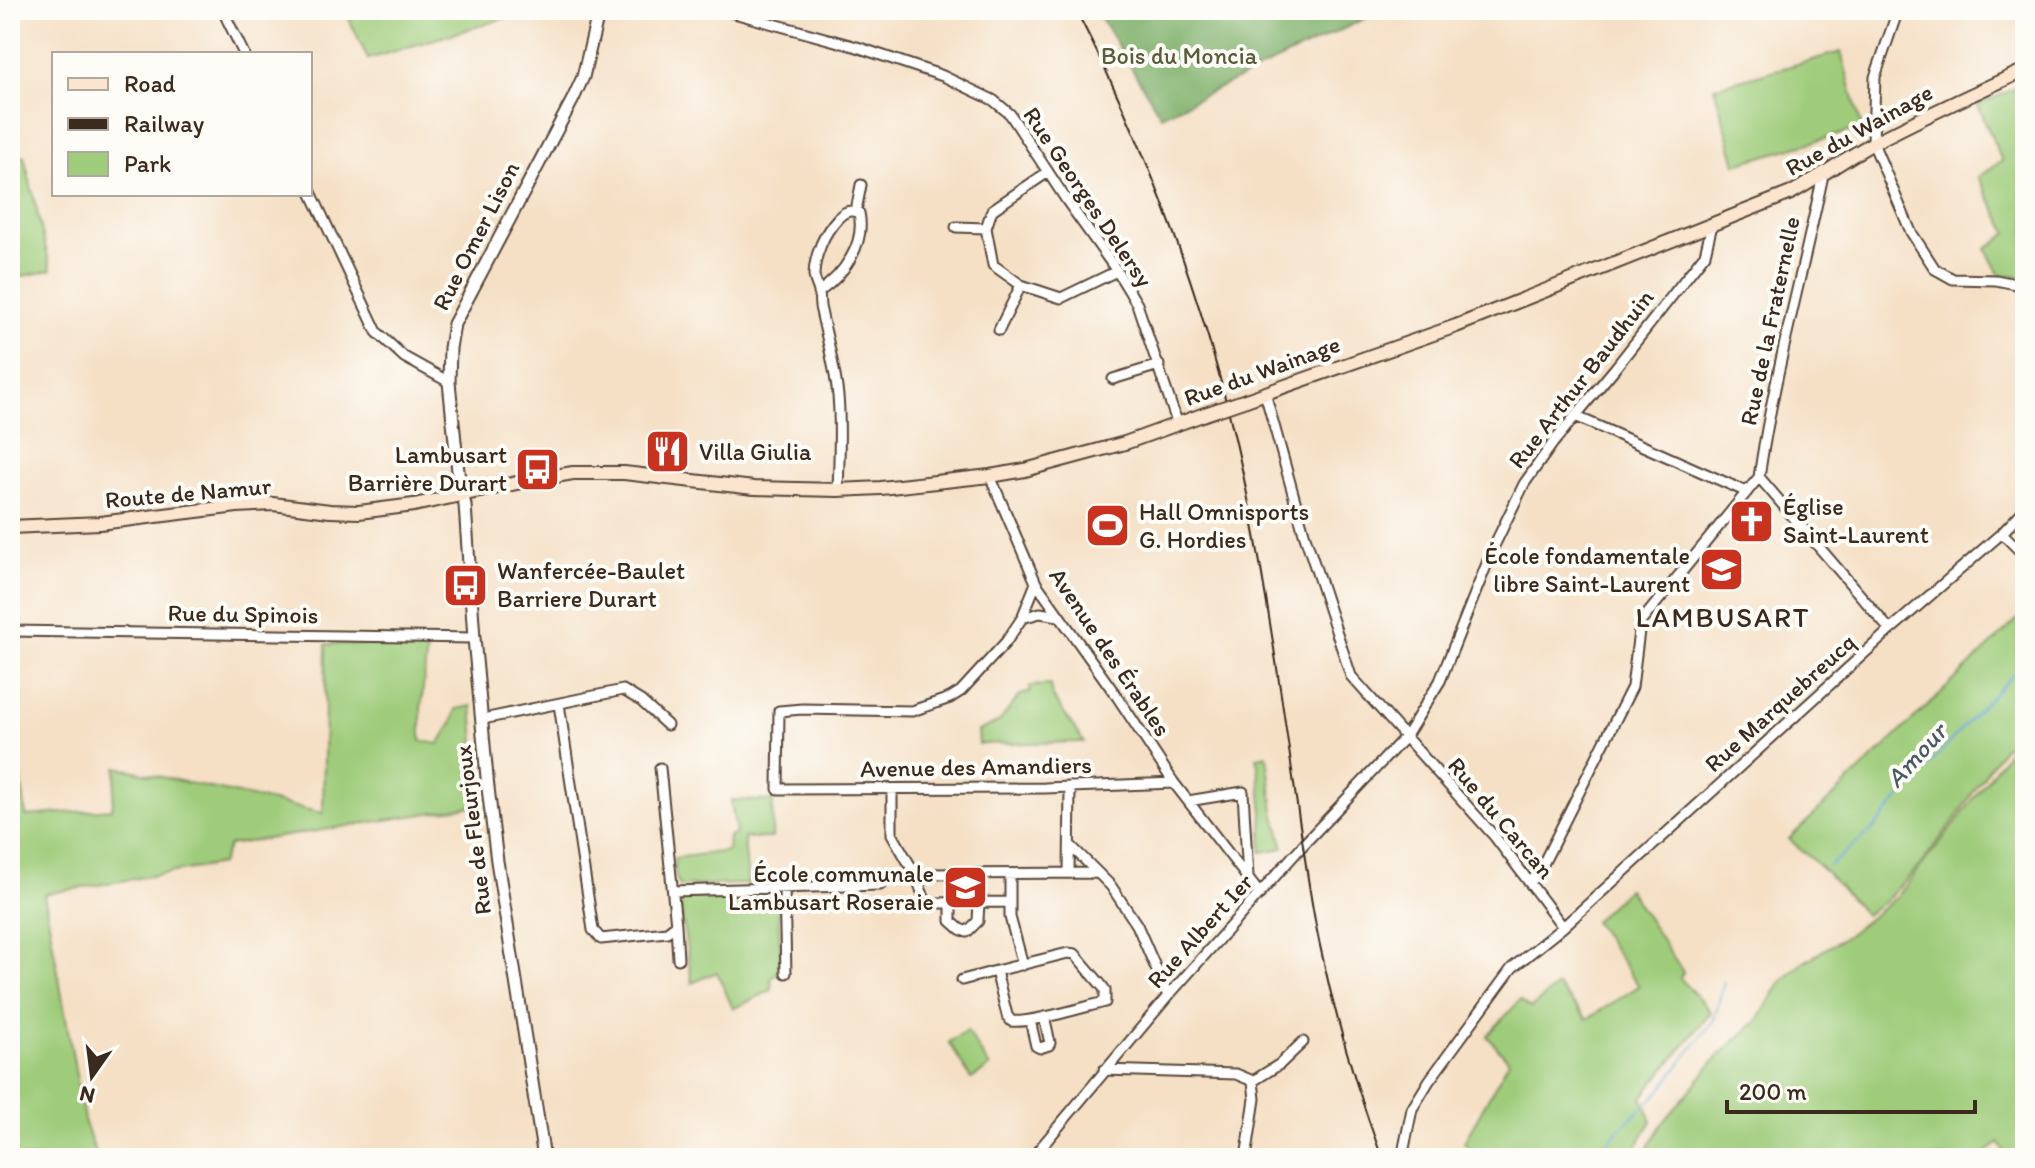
<svg xmlns="http://www.w3.org/2000/svg" width="2035" height="1168" font-family="Itim,sans-serif">
<rect width="100%" height="100%" fill="#fdfcf7"/>
<filter id="ink" filterUnits="userSpaceOnUse"><feTurbulence type="fractalNoise" baseFrequency=".0125" numOctaves="2"/><feDisplacementMap in="SourceGraphic" scale="16" xChannelSelector="R" yChannelSelector="G"/><feConvolveMatrix kernelMatrix="1 2 1 2 8 2 1 2 1" color-interpolation-filters="sRGB"/></filter>
<filter id="wash" filterUnits="userSpaceOnUse"><feTurbulence type="fractalNoise" baseFrequency=".006" numOctaves="4" result="noise"/><feDisplacementMap in="SourceGraphic" scale="32" xChannelSelector="R" yChannelSelector="G"/><feGaussianBlur stdDeviation="1.8" result="paint"/><feColorMatrix in="noise" values="0 0 0 0 0 0 0 0 0 0 0 0 0 0 0 0 0 1.4 0 .05"/><feComposite in="paint" operator="in"/></filter>
<g filter="url(#wash)">
<rect width="100%" height="100%" fill="#f5e0c6"/>
<path fill="#9fcc7a" stroke="#6d7b4c" stroke-width="2" d="M 345,10 L 526,10 L 526,12 L 368,59 Z
M 1841,52 L 1862,128 L 1736,164 L 1714,87 Z
M 2025,84 L 2025,278 L 1999,274 L 1986,249 L 2008,233 L 1978,177 L 2002,161 L 1978,105 Z
M 24,156 L 51,270 L 10,279 L 10,159 Z
M 2025,612 L 2025,734 L 2003,748 L 1953,822 L 1916,870 L 1886,900 L 1865,915 L 1828,874 L 1789,839 Z
M 326,644 L 427,646 L 421,709 L 421,741 L 439,744 L 452,723 L 456,709 L 472,706 L 480,805 L 229,845 L 221,864 L 44,894 L 84,1120 L 97,1158 L 10,1158 L 10,744 L 16,743 L 26,816 L 112,809 L 117,767 L 323,813 Z
M 1050,685 L 1052,696 L 1084,742 L 979,744 L 978,731 L 999,722 L 1020,695 L 1030,692 L 1030,686 Z
M 2025,743 L 2025,1158 L 2009,1158 L 1999,1143 L 1979,1158 L 1642,1158 L 1662,1124 L 1716,1059 L 1759,1019 L 1780,983 L 1801,964 L 1845,937 L 1897,897 L 1957,821 L 2009,750 Z
M 1267,755 L 1274,812 L 1284,848 L 1261,852 L 1263,813 L 1257,757 Z
M 731,800 L 773,801 L 772,838 L 744,838 L 748,884 L 679,886 L 675,873 L 674,858 L 728,851 L 729,836 L 736,834 Z
M 1628,889 L 1683,972 L 1680,978 L 1711,1012 L 1642,1097 L 1652,1121 L 1629,1158 L 1478,1158 L 1464,1142 L 1509,1061 L 1487,1036 L 1520,1000 L 1531,1008 L 1557,986 L 1587,1019 L 1639,986 L 1594,921 Z
M 770,897 L 778,902 L 781,969 L 771,979 L 772,990 L 733,1009 L 717,972 L 692,983 L 680,904 L 686,898 Z
M 967,1031 L 990,1067 L 971,1079 L 949,1042 Z"/>
<path fill="#7fb06a" stroke="#5d6d44" stroke-width="2" d="M 1096,10 L 1383,10 L 1161,116 Z"/>
<g fill="none" stroke-linecap="round" stroke-linejoin="round">
<path stroke="#61a1d4" stroke-width="2" d="M 1829,866 L 1872,830 L 1971,718 L 2025,662
M 1594,1158 L 1617,1132 L 1658,1093 L 1714,1020 L 1724,982"/>
</g>
</g>
<g filter="url(#ink)">
<g fill="none" stroke-linecap="round" stroke-linejoin="round">
<defs>
<path id="minor" d="M 723,10 L 857,47 L 943,76 L 993,100 L 1010,114 L 1067,201 L 1117,271 L 1137,304 L 1178,425
M 1898,10 L 1875,77 L 1873,143 L 1911,232 L 1935,269 L 1953,279 L 1996,280 L 2025,286
M 223,11 L 244,54
M 1048,172 L 992,210 L 986,228 L 993,265 L 1021,285 L 1061,298 L 1117,271
M 310,190 L 377,332 L 404,357 L 449,382
M 856,211 L 861,185
M 956,227 L 986,228
M 819,292 C 843,275 866,245 859,213 C 851,209 845,211 838,218 C 824,233 815,254 814,274 C 814,281 818,286 819,292 C 820,298 819,305 821,311 C 827,339 835,367 838,396 C 841,427 839,459 838,490
M 999,330 L 1021,285
M 1113,379 L 1159,365
M 1265,393 L 1304,533 L 1351,676 L 1495,837 L 1563,927
M 1575,416 L 1747,492
M 990,476 L 1036,583 L 1118,698 L 1174,783 L 1260,894
M 1759,477 C 1774,375 1802,276 1823,175
M 1759,477 L 1890,630
M 2002,533 L 2025,556
M 1036,583 L 1022,618 L 1006,642 L 961,691 L 950,698 L 912,711 L 802,709 L 779,711 L 778,789 L 1045,788 L 1174,783
M 1022,618 L 1040,613 L 1059,616
M 10,631 L 474,638
M 559,704 L 593,930 L 601,939 L 667,932 L 676,925 L 660,768
M 483,719 L 623,690 L 641,701 L 667,725
M 892,789 L 892,834 L 915,874 L 925,900 L 931,903 L 1010,902
M 1188,801 L 1243,792 L 1248,877
M 1071,846 L 1111,886 L 1137,925 L 1168,996
M 1069,873 L 1070,787
M 915,874 L 1098,873
M 1010,874 L 1010,917 L 1023,965
M 1531,882 L 1541,868 L 1632,687 L 1640,623 L 1759,477
M 784,888 L 786,973
M 673,891 L 880,885 L 887,880
M 951,902 L 951,921 L 960,929 L 967,932 L 978,921 L 979,902
M 676,925 L 678,959
M 1068,953 L 1075,954 L 1103,987 L 1105,990 L 1105,1002 C 1084,1007 1029,1024 1011,1021 L 1007,1015 L 996,971 Z
M 962,980 L 996,971
M 1030,1020 L 1036,1046 L 1040,1048 L 1049,1045 L 1050,1043 L 1044,1017
M 1104,1070 L 1236,1074 L 1253,1081 L 1280,1064 L 1303,1042
M 1032,1158 L 1168,996 L 1303,845 L 1406,736 L 1440,681 L 1494,546 L 1524,484 L 1553,443 L 1616,367 L 1705,254 L 1712,225
M 1246,1158 L 1255,1099 L 1253,1081
M 1402,1158 L 1412,1109 L 1429,1081 L 1512,968 L 1563,927 L 1890,630 L 2002,533 L 2025,509"/>
<path id="tertiary" d="M 544,1158 L 497,861 L 488,788 L 474,638 L 465,505 L 459,481 L 449,382 L 450,348 L 454,324 L 573,99 L 583,77 L 599,10"/>
<path id="secondary" d="M 1246,400 L 1456,326 L 1791,193 C 1820,177 1846,158 1875,142 C 1924,116 1975,93 2025,70
M 10,527 L 100,523 L 237,506 L 273,504 L 330,511 L 359,512 L 414,505 L 526,481 L 573,473 L 624,473 L 754,488 L 838,490 L 881,488 L 990,476 L 1025,470 L 1125,443 L 1205,414"/>
</defs>
<use href="#minor" stroke="#574537" stroke-width="13"/>
<use href="#tertiary" stroke="#574537" stroke-width="15"/>
<use href="#secondary" stroke="#574537" stroke-width="16"/>
<use href="#minor" stroke="#fff" stroke-width="9"/>
<use href="#tertiary" stroke="#fff" stroke-width="11"/>
<use href="#secondary" stroke="#fce5cf" stroke-width="12"/>
<path stroke="#3b2a1e" stroke-width="2" d="M 1076,10 C 1157,168 1217,335 1250,509 C 1270,612 1284,716 1299,819 C 1306,863 1311,907 1321,950 C 1336,1021 1357,1090 1382,1158"/>
<defs>
<path id="secondary-bridge" d="M 1205,414 L 1246,400"/>
</defs>
<use href="#secondary-bridge" stroke="#574537" stroke-width="16" stroke-linecap="butt"/>
<use href="#secondary-bridge" stroke="#fce5cf" stroke-width="12"/>
</g>
</g>
<defs>
<symbol id="restaurant-square" viewBox="-11 -11 22 22"><rect x="-9" y="-9" width="18" height="18" rx="4" fill="#c8321e" stroke="#fdfcf7"/><path d="M-5-6h1v4h1v-4h1v4h1v-4h1v5L-1.5 .5V6h-2V.5L-5-1ZM5-6V6H3V1.5H1.5Q1.5-4 5-6Z" fill="#fff"/></symbol>
<symbol id="bus-square" viewBox="-11 -11 22 22"><rect x="-9" y="-9" width="18" height="18" rx="4" fill="#c8321e" stroke="#fdfcf7"/><path d="M-5-6H5V4H4V6H2V4H-2V6H-4V4H-5ZM-3.5-4V0h7V-4ZM-3.5 1.2v1.5H-2V1.2ZM2 1.2v1.5H3.5V1.2Z" fill="#fff"/></symbol>
<symbol id="church-square" viewBox="-11 -11 22 22"><rect x="-9" y="-9" width="18" height="18" rx="4" fill="#c8321e" stroke="#fdfcf7"/><path d="M-1.2-6h2.4v3.5h3.3v2.4h-3.3V6h-2.4V-.1h-3.3v-2.4h3.3Z" fill="#fff"/></symbol>
<symbol id="stadium-square" viewBox="-11 -11 22 22"><rect x="-9" y="-9" width="18" height="18" rx="4" fill="#c8321e" stroke="#fdfcf7"/><path d="M0-5a6.5 5 0 1 0 0 10a6.5 5 0 1 0 0-10ZM-3.5-1.8h7v3.6h-7Z" fill="#fff"/></symbol>
<symbol id="school-square" viewBox="-11 -11 22 22"><rect x="-9" y="-9" width="18" height="18" rx="4" fill="#c8321e" stroke="#fdfcf7"/><path d="M0-5L7-2L0 1L-7-2ZM-4 1L0 2.5L4 1V4Q0 6-4 4Z" fill="#fff"/></symbol>
</defs>
<g fill-rule="evenodd">
<use href="#restaurant-square" x="642" y="426" width="51" height="51"/>
<use href="#bus-square" x="512" y="444" width="51" height="51"/>
<use href="#church-square" x="1726" y="496" width="51" height="51"/>
<use href="#stadium-square" x="1082" y="500" width="51" height="51"/>
<use href="#school-square" x="1696" y="544" width="51" height="51"/>
<use href="#bus-square" x="440" y="560" width="51" height="51"/>
<use href="#school-square" x="940" y="862" width="51" height="51"/>
</g>
<g text-anchor="middle" stroke-width="8" stroke-linejoin="round" paint-order="stroke">
<g font-size="24" fill="#595b3a" stroke="#fdfcf7">
<text x="1179" y="64">Bois du Moncia</text>
</g>
<g font-size="24" fill="#3b2a1e" stroke="#fdfcf7">
<text transform="translate(1859 130) rotate(-29)" y="8">Rue du Wainage</text>
<text transform="translate(1088 197) rotate(56)" y="8">Rue Georges Delersy</text>
<text transform="translate(476 236) rotate(-63)" y="8">Rue Omer Lison</text>
<text transform="translate(1770 321) rotate(-78)" y="8">Rue de la Fraternelle</text>
<text transform="translate(1262 371) rotate(-20)" y="8">Rue du Wainage</text>
<text transform="translate(1581 379) rotate(-52)" y="8">Rue Arthur Baudhuin</text>
<text transform="translate(188 493) rotate(-5)" y="8">Route de Namur</text>
<text transform="translate(243 614) rotate(1)" y="8">Rue du Spinois</text>
<text transform="translate(1110 652) rotate(56)" y="8">Avenue des Érables</text>
<text transform="translate(1780 703) rotate(-42)" y="8">Rue Marquebreucq</text>
<text transform="translate(976 767) rotate(-1)" y="8">Avenue des Amandiers</text>
<text transform="translate(1501 818) rotate(50)" y="8">Rue du Carcan</text>
<text transform="translate(473 830) rotate(-97)" y="8">Rue de Fleurjoux</text>
<text transform="translate(1200 931) rotate(-48)" y="8">Rue Albert Ier</text>
</g>
<g font-size="24" fill="#3b2a1e" stroke="#fdfcf7" text-anchor="start">
<text x="699" y="460">Villa Giulia</text>
<text x="507" y="463" text-anchor="end">Lambusart<tspan x="507" dy="28">Barrière Durart</tspan></text>
<text x="1783" y="515">Église<tspan x="1783" dy="28">Saint-Laurent</tspan></text>
<text x="1139" y="520">Hall Omnisports<tspan x="1139" dy="28">G. Hordies</tspan></text>
<text x="1690" y="564" text-anchor="end">École fondamentale<tspan x="1690" dy="28">libre Saint-Laurent</tspan></text>
<text x="497" y="579">Wanfercée-Baulet<tspan x="497" dy="28">Barriere Durart</tspan></text>
<text x="934" y="882" text-anchor="end">École communale<tspan x="934" dy="28">Lambusart Roseraie</tspan></text>
</g>
<g font-size="26" font-style="italic" fill="#4a5a67" stroke="#fdfcf7">
<text transform="translate(1916 755) rotate(-48)" y="9">Amour</text>
</g>
<g font-size="28" letter-spacing="2" fill="#3b2a1e" stroke="#fdfcf7">
<text x="1723" y="627">LAMBUSART</text>
</g>
</g>
<rect width="2035" height="1168" fill="none" stroke="#fdfcf7" stroke-width="40"/>
<rect x="52" y="52" width="260" height="144" fill="#fdfcf7" stroke="#afa8a0" stroke-width="2"/>
<rect x="68" y="78" width="40" height="12" fill="#fce5cf" stroke="#afa8a0" stroke-width="2"/>
<text x="124" y="92" font-size="24" fill="#3b2a1e">Road</text>
<rect x="68" y="118" width="40" height="12" fill="#3b2a1e" stroke="#afa8a0" stroke-width="2"/>
<text x="124" y="132" font-size="24" fill="#3b2a1e">Railway</text>
<rect x="68" y="152" width="40" height="24" fill="#9fcc7a" stroke="#afa8a0" stroke-width="2"/>
<text x="124" y="172" font-size="24" fill="#3b2a1e">Park</text>
<g transform="translate(92 1076) rotate(194)" stroke="#fdfcf7" stroke-width="6" paint-order="stroke">
<path d="M0-6L14 30L0 20L-14 30Z" fill="#3b2a1e"/>
<text y="-12" font-size="22" font-weight="bold" text-anchor="middle" fill="#3b2a1e">N</text>
</g>
<path d="M1727 1100v12h248v-12" fill="none" stroke="#3b2a1e" stroke-width="4"/>
<text x="1739" y="1100" font-size="24" fill="#3b2a1e" stroke="#fdfcf7" stroke-width="6" paint-order="stroke">200 m</text>
</svg>
